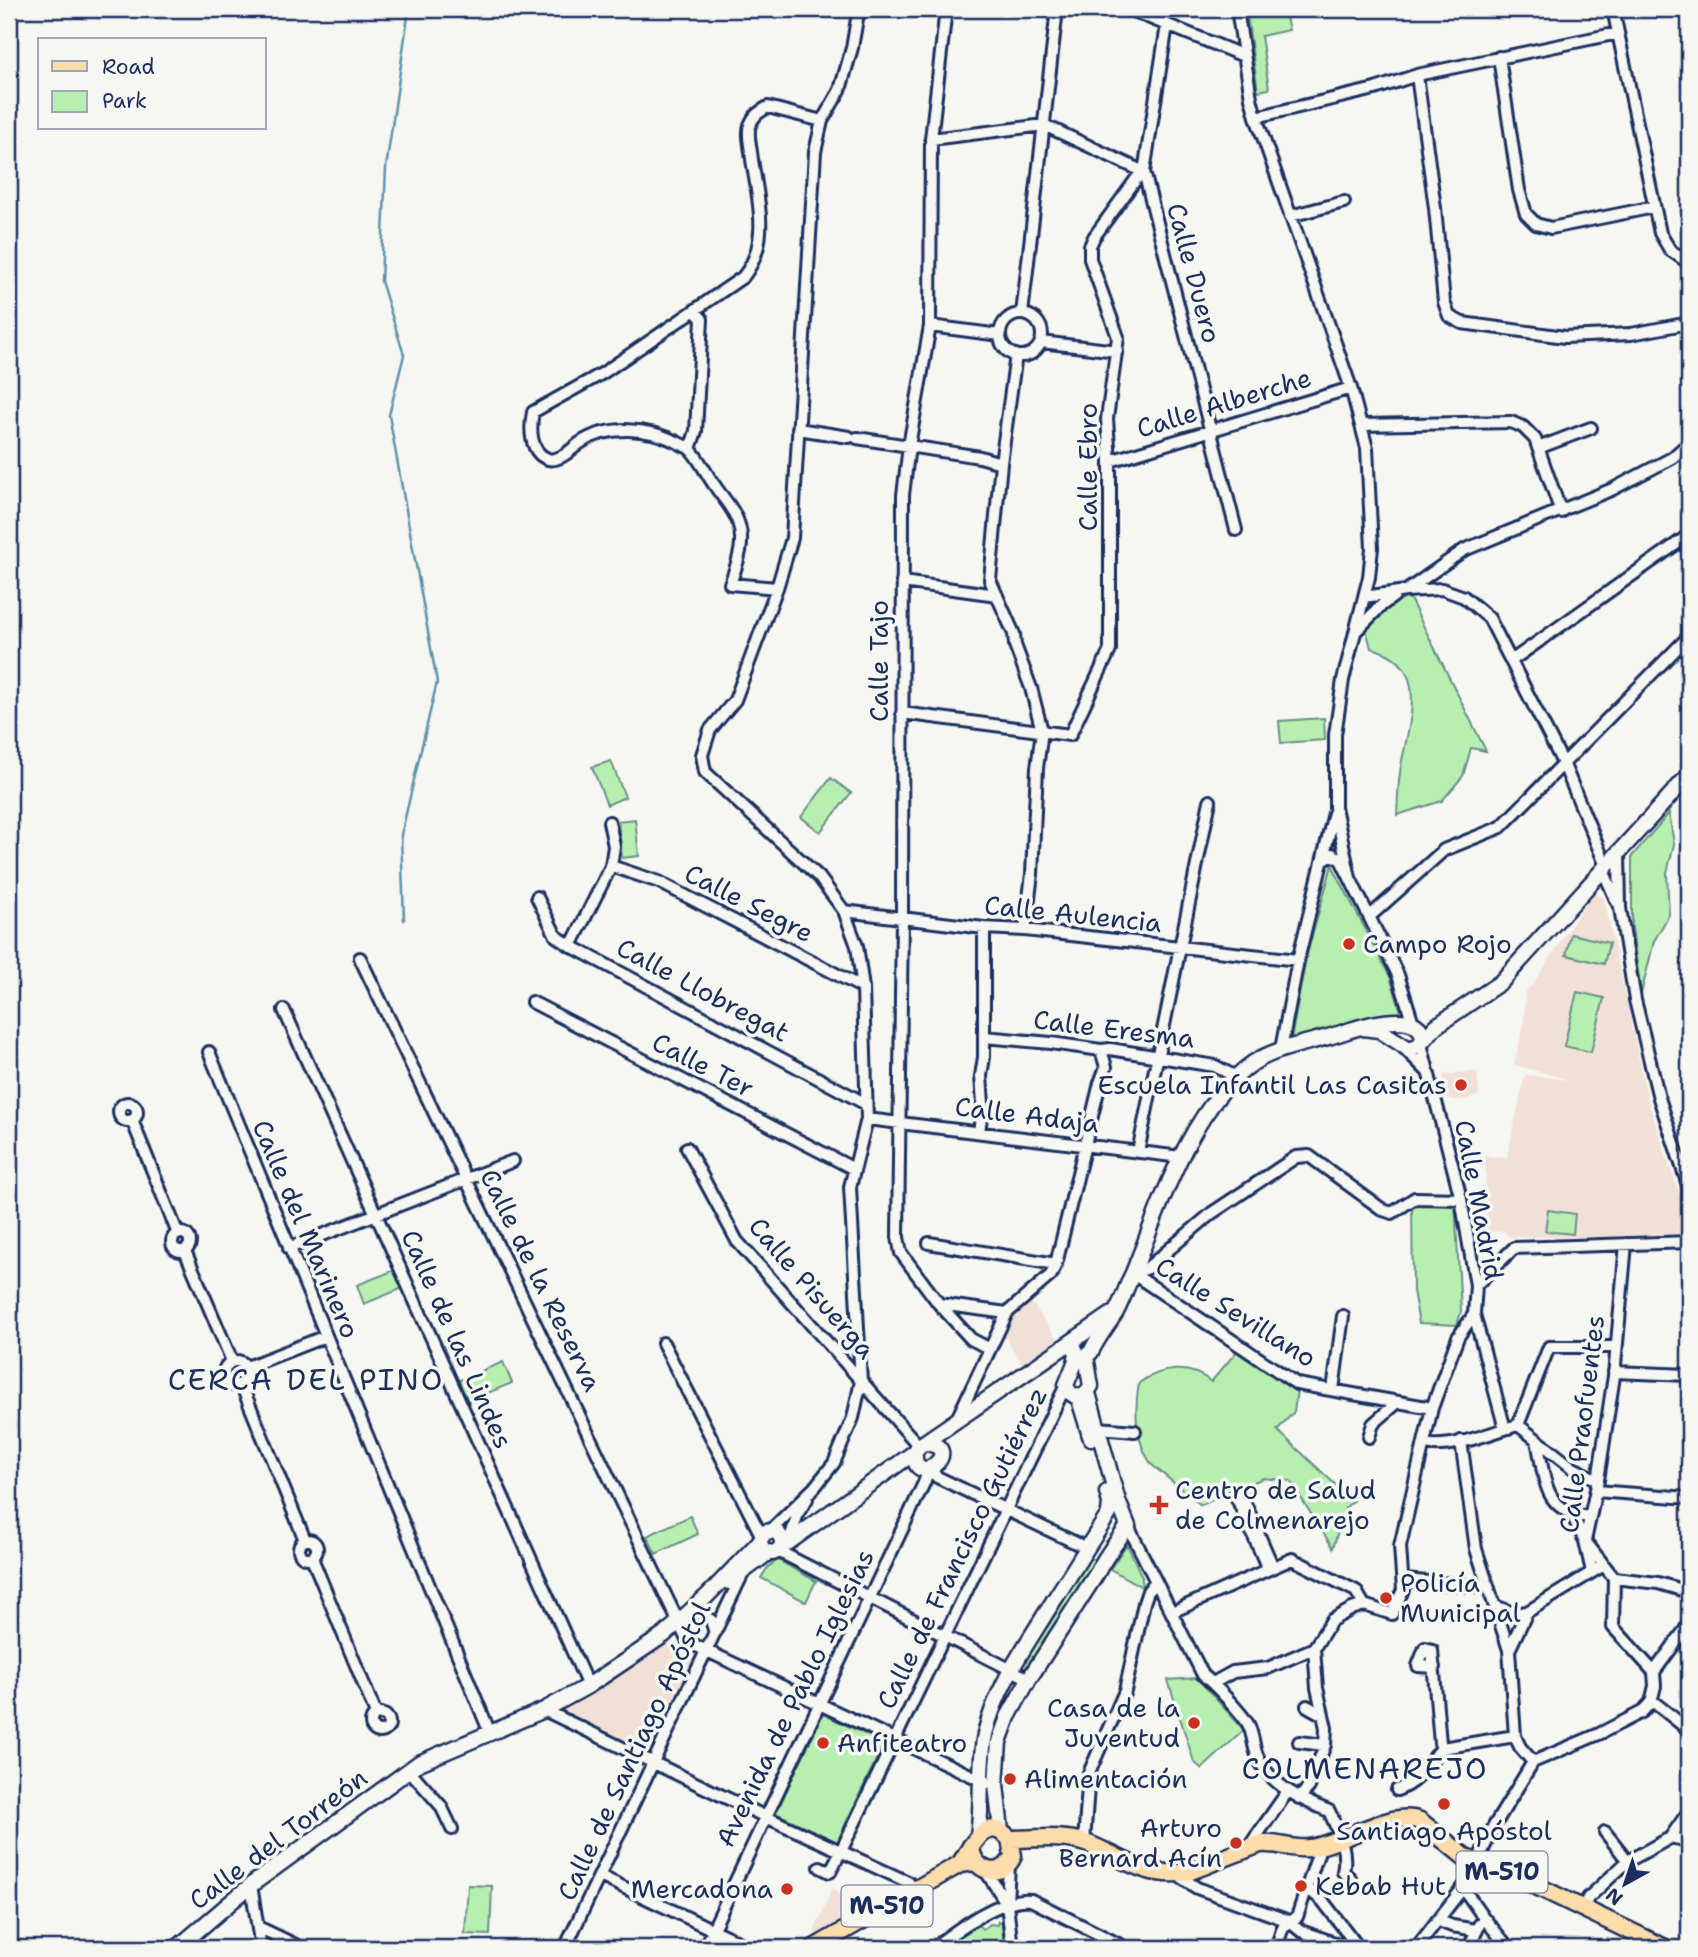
<svg xmlns="http://www.w3.org/2000/svg" width="1698" height="1957" font-family="'Shantell Sans',sans-serif">
<rect width="100%" height="100%" fill="#f6f6f2"/>
<filter id="ink" filterUnits="userSpaceOnUse"><feTurbulence type="fractalNoise" baseFrequency=".0143" numOctaves="2"/><feDisplacementMap in="SourceGraphic" scale="14" xChannelSelector="R" yChannelSelector="G"/><feConvolveMatrix kernelMatrix="1 2 1 2 8 2 1 2 1" color-interpolation-filters="sRGB"/></filter>
<g filter="url(#ink)">
<path fill="#f1e0d8" d="M 1592,893 L 1604,898 L 1649,1105 L 1689,1223 L 1689,1229 L 1686,1234 L 1584,1237 L 1509,1237 L 1504,1231 L 1486,1232 L 1485,1156 L 1507,1157 L 1525,1075 L 1570,1080 L 1514,1065 L 1524,1023 L 1525,992 L 1532,986 Z
M 1477,1071 L 1479,1095 L 1464,1100 L 1447,1099 L 1443,1075 Z
M 1031,1302 L 1061,1344 L 1024,1367 L 1004,1335 L 1017,1313 Z
M 671,1640 L 676,1647 L 680,1644 L 699,1653 L 654,1748 L 645,1752 L 561,1711 Z
M 833,1887 L 857,1915 L 819,1936 L 814,1932 Z"/>
<path fill="#b7efb1" stroke="#698f88" stroke-width="2" d="M 1246,9 L 1284,9 L 1289,30 L 1261,36 L 1269,89 L 1258,91 Z
M 1409,597 L 1486,751 L 1471,748 L 1463,776 L 1442,801 L 1397,815 C 1398,798 1398,782 1401,766 C 1409,722 1432,662 1371,648 L 1366,629 L 1387,605 Z
M 1324,718 L 1325,740 L 1281,743 L 1279,721 Z
M 611,761 L 625,797 L 607,805 L 592,767 Z
M 831,778 L 851,793 L 820,832 L 801,817 Z
M 1669,813 L 1674,844 L 1667,873 L 1669,915 L 1654,941 L 1641,994 L 1632,928 L 1632,856 Z
M 635,819 L 639,856 L 622,858 L 618,821 Z
M 1332,865 L 1390,977 L 1401,1012 L 1399,1015 L 1357,1021 L 1291,1040 L 1306,958 Z
M 1571,934 L 1609,943 L 1604,964 L 1566,955 Z
M 1577,992 L 1604,998 L 1591,1052 L 1564,1046 Z
M 1455,1204 L 1461,1311 L 1457,1325 L 1419,1323 L 1413,1291 L 1412,1205 Z
M 1548,1210 L 1575,1214 L 1573,1234 L 1545,1231 Z
M 395,1270 L 403,1288 L 364,1304 L 357,1285 Z
M 1237,1351 L 1293,1388 L 1297,1389 L 1294,1412 L 1277,1430 L 1353,1501 L 1345,1508 L 1333,1548 L 1290,1481 L 1263,1478 L 1201,1505 L 1152,1465 C 1135,1441 1134,1411 1139,1383 C 1161,1367 1190,1364 1211,1382 Z
M 503,1362 L 512,1383 L 466,1402 L 457,1381 Z
M 690,1516 L 698,1534 L 656,1554 L 647,1536 Z
M 1127,1544 L 1142,1577 L 1142,1587 L 1110,1569 Z
M 1090,1557 L 1096,1561 L 1029,1669 L 1025,1669 L 1021,1666 L 1022,1660 Z
M 778,1560 L 816,1581 L 806,1602 L 761,1578 L 768,1567 Z
M 1197,1678 L 1244,1730 L 1202,1769 L 1194,1762 L 1168,1680 Z
M 823,1714 L 884,1743 L 837,1842 L 776,1813 Z
M 468,1885 L 492,1886 L 490,1935 L 465,1934 Z
M 998,1921 L 1002,1924 L 1004,1948 L 943,1948 L 976,1924 L 983,1929 L 990,1924 L 997,1925 Z"/>
<g fill="none" stroke-linecap="round" stroke-linejoin="round">
<path stroke="#5b93ac" stroke-width="2.5" d="M 404,920 L 401,835 L 437,682 L 389,415 L 404,355 L 381,281 L 386,168 L 409,9"/>
<defs>
<path id="street" d="M 946,9 L 931,139 L 930,326 L 909,446 L 903,495 L 902,918 L 898,1237 L 901,1253 L 939,1304 L 971,1339 L 990,1349
M 1128,9 L 1244,56
M 1237,9 L 1251,98 L 1256,117 L 1351,388 L 1367,448 L 1372,548 L 1369,577 L 1343,680 L 1335,735 L 1335,807 L 1350,878
M 1613,9 L 1660,233 L 1670,250 L 1689,263
M 1167,25 L 1144,172 L 1236,530
M 1499,57 L 1519,190 L 1526,214 L 1536,224 L 1551,228 L 1654,207
M 1417,75 L 1435,208 L 1444,302 L 1449,316 L 1462,323 L 1565,337 L 1631,334 L 1689,323
M 1256,117 L 1375,89 L 1417,75 L 1618,33
M 1290,216 L 1344,202
M 1022,314 L 1057,9
M1000 335a21 21 0 1 1 42 0a21 21 0 1 1-42 0Z
M 930,326 L 1000,335
M 1041,342 L 1117,351
M 1016,355 L 1001,463 L 990,580 L 1014,634 L 1015,645 L 1031,688 L 1042,731 L 1037,768 L 1032,874 L 1025,930
M 1362,425 L 1511,422 L 1523,427 L 1535,439 L 1561,512
M 798,429 L 849,437
M 857,438 L 980,457 L 1001,463
M 1538,448 L 1591,428
M 690,449 L 696,431 L 702,319 L 695,311
M 1110,461 L 1351,388
M 902,582 L 997,595
M 777,588 L 730,584 C 737,564 746,543 738,522 C 734,509 722,497 715,486 C 707,475 700,460 691,450 C 688,447 682,445 677,442 C 648,428 609,424 580,443 C 571,449 560,462 548,459 C 529,453 530,427 533,412 L 603,373 L 743,277 C 773,240 756,194 751,152 C 750,144 747,133 750,125 C 754,115 759,112 768,107 L 822,121
M 1406,591 L 1464,550 L 1613,489 L 1672,458 L 1689,443
M 1364,597 L 1406,591 L 1442,589 L 1464,597 L 1489,618 L 1564,765 L 1606,866
M 1357,630 L 1382,605 L 1394,596
M 1511,661 L 1689,535
M 902,713 L 1070,735 L 1110,650 L 1110,461 L 1107,419 L 1118,337 L 1090,259 L 1090,246 L 1094,237 L 1137,178 L 1144,172 L 1044,125 L 931,139
M 1619,851 L 1620,908 L 1635,1000 L 1659,1098 L 1689,1188
M 1323,860 L 1332,854 L 1341,860 L 1398,975 L 1413,1023
M 611,866 L 659,882 L 863,988
M 1603,870 L 1617,902
M 537,897 L 556,936 L 571,946 L 866,1104
M 844,911 L 984,928 L 1025,930 L 1298,960
M 1369,917 L 1444,850 L 1501,827 L 1689,636
M 571,946 L 611,866 L 614,846 L 609,822
M 360,958 L 688,1642 L 987,1783
M 532,1002 L 854,1169
M 284,1010 L 588,1686
M 984,1037 L 1051,1043 L 1101,1050 L 1110,1049 L 1215,1066 L 1236,1077
M 1403,1047 L 1427,1071
M 1283,1050 L 1282,1044 L 1298,960 L 1334,813
M 209,1052 L 490,1733
M119 1112a9 9 0 1 1 18 0a9 9 0 1 1-18 0Z
M 867,1119 L 1181,1157
M 132,1120 L 178,1234
M 979,1132 L 983,1103 L 981,1076 L 984,1057 L 984,928
M 687,1148 L 737,1241 L 919,1446
M 1138,1152 L 1210,801
M172 1242a9 9 0 1 1 18 0a9 9 0 1 1-18 0Z
M 929,1243 L 1056,1264
M 1626,1244 L 1614,1376 L 1598,1480 L 1585,1541 L 1614,1578 L 1658,1583 L 1689,1592
M 289,1248 L 513,1161
M 185,1251 L 232,1361
M 1132,1273 L 1146,1269 L 1212,1213 L 1296,1157 L 1309,1156 L 1383,1210 L 1392,1213 L 1415,1198 L 1461,1199
M 1132,1273 L 1297,1384 L 1432,1408
M 1476,1285 L 1514,1248 L 1689,1242
M 939,1304 L 1007,1313
M 1474,1314 L 1505,1429
M 663,1343 L 761,1535
M224 1373a12 12 0 1 1 24 0a12 12 0 1 1-24 0Z
M 247,1367 L 326,1336
M 1614,1372 L 1689,1375
M 241,1384 L 305,1540
M 1333,1390 L 1343,1316
M 957,1419 L 1007,1313 L 1051,1275 L 1056,1264 L 1100,1083 L 1106,1067 L 1101,1050
M 1518,1425 L 1549,1347 L 1615,1347
M 1098,1428 L 1135,1431
M 1369,1437 L 1373,1424 L 1398,1402
M 1461,1441 L 1476,1549 L 1509,1650 L 1515,1736 L 1520,1747 L 1533,1762
M 1537,1441 C 1546,1480 1542,1512 1590,1517
M 1425,1444 C 1451,1450 1492,1432 1518,1425 L 1573,1468 L 1598,1480
M 930,1469 L 937,1477 L 1078,1544 L 1089,1547
M 1596,1491 L 1689,1498
M 1572,1515 L 1585,1541 L 1592,1572
M 1128,1526 L 1203,1675 C 1214,1684 1241,1712 1248,1724 C 1253,1733 1253,1745 1257,1755 C 1267,1783 1303,1801 1329,1811 C 1338,1830 1348,1850 1343,1872 L 1350,1878
M 771,1530 L 814,1488 L 834,1463 L 853,1418 L 861,1381 L 850,1187 L 867,1119 L 863,988 L 857,946 L 844,911 L 819,877 L 705,772 L 702,755 L 710,730 L 735,700 L 777,588 L 792,538 L 815,152 L 822,121 L 840,90 L 852,48 L 858,13
M299 1549a9 9 0 1 1 18 0a9 9 0 1 1-18 0Z
M 789,1542 L 798,1513 L 807,1499
M 778,1551 L 1029,1679
M 312,1558 L 376,1714
M 1268,1569 L 1235,1494 L 1240,1492 L 1273,1567
M 1614,1578 L 1613,1627 L 1654,1672 L 1655,1686 L 1651,1702
M 1404,1580 L 1488,1587
M 1495,1606 L 1515,1614 L 1527,1612 L 1604,1565
M 693,1610 L 711,1620 L 715,1633
M 1172,1612 L 1292,1559 L 1356,1591 L 1364,1605
M 1509,1650 L 1527,1612
M 1434,1667 L 1418,1666 L 1425,1648 L 1432,1650 L 1440,1743 L 1442,1748
M 1654,1672 L 1687,1627 L 1689,1620
M 1213,1683 L 1233,1672 L 1268,1668 L 1314,1648 L 1332,1620 L 1352,1609 L 1364,1605 L 1392,1614 L 1403,1590 L 1400,1546 L 1432,1408 L 1458,1337 L 1474,1314 L 1476,1285 L 1461,1199 L 1421,1044
M 1651,1702 L 1656,1704 L 1689,1730
M 1307,1706 L 1323,1715
M 544,1710 L 766,1817 L 908,1882 L 915,1890
M371 1723a9 9 0 1 1 18 0a9 9 0 1 1-18 0Z
M 1299,1742 L 1325,1745
M 409,1770 L 441,1806 L 452,1829
M 1397,1790 C 1419,1782 1427,1765 1442,1748 L 1515,1736
M 1299,1798 L 1309,1787 L 1325,1745 L 1326,1728 L 1317,1688 L 1314,1648
M 1605,1832 L 1628,1861
M 1670,1838 L 1689,1842
M 1084,1842 L 1089,1773 L 1125,1691 L 1144,1603 L 1148,1591 L 1155,1582
M 1248,1848 L 1288,1791
M 1009,1864 L 1007,1904 L 1012,1948
M 820,1867 L 830,1872 L 841,1851 L 1066,1385
M 985,1870 L 1007,1904
M 1176,1874 L 1197,1888 L 1289,1921 L 1301,1931 L 1349,1948
M 600,1876 L 751,1948
M 251,1885 L 261,1948
M 1307,1888 L 1322,1900 L 1359,1948
M 1463,1888 L 1484,1918 L 1509,1948
M 1583,1908 L 1588,1898 L 1628,1861 L 1670,1838 L 1689,1811
M 1437,1920 L 1452,1926 L 1476,1930
M 258,1927 L 302,1948
M 565,1948 L 743,1573
M 704,1948 L 924,1483 L 929,1469
M 933,1948 C 957,1930 1001,1896 1031,1900 L 1126,1948
M 1276,1948 L 1283,1927 L 1297,1917 L 1318,1854 L 1316,1846
M 1416,1948 L 1469,1880 L 1494,1826 L 1533,1762 L 1599,1734 L 1642,1712 L 1651,1702
M 1469,1948 L 1479,1925"/>
<path id="secondary" d="M 1422,1042 L 1436,1026 L 1501,982 L 1689,775
M 1076,1339 L 1073,1344 L 1077,1354 L 1075,1363 L 1066,1385 L 1069,1392 L 1075,1396 L 1085,1395 L 1091,1386 L 1086,1356
M 1086,1356 L 1091,1352 C 1097,1338 1108,1325 1116,1312 C 1123,1299 1127,1285 1133,1273 C 1160,1206 1191,1106 1253,1063 C 1274,1049 1303,1044 1328,1037 C 1346,1032 1365,1024 1384,1022 C 1398,1020 1420,1019 1423,1037 L 1420,1045 L 1409,1049 L 1379,1030 L 1363,1028
M 1078,1396 L 1091,1439
M 915,1452 C 912,1493 967,1448 926,1443
M 782,1547 L 915,1452 L 919,1446 L 1112,1314
M 729,1582 L 768,1553
M 1001,1831 L 996,1784 L 999,1742 L 1008,1717 L 1029,1679 L 1097,1573 C 1105,1556 1117,1542 1128,1526 L 1118,1501 L 1088,1393
M 978,1836 C 983,1802 978,1768 985,1734 C 997,1684 1028,1643 1054,1600 C 1073,1571 1090,1542 1109,1514 L 1110,1503 L 1107,1492
M 177,1948 L 251,1885 L 419,1763 L 544,1710 L 588,1686 L 664,1635 L 707,1596 L 759,1542 L 765,1532 L 775,1531 C 785,1538 784,1549 773,1553 L 764,1551 L 759,1542"/>
<path id="primary" d="M 1010,1839 C 1034,1839 1063,1835 1086,1843 C 1122,1857 1145,1879 1188,1872 L 1260,1844 C 1277,1842 1293,1850 1309,1848 C 1340,1845 1391,1809 1420,1821 L 1466,1858 L 1526,1881 L 1665,1948
M 960,1864 C 972,1846 986,1813 1010,1839 L 1013,1856 C 1002,1881 972,1872 971,1846
M 814,1948 L 960,1864 L 975,1862"/>
</defs>
<use href="#street" stroke="#1b2f5e" stroke-width="16"/>
<use href="#secondary" stroke="#1b2f5e" stroke-width="19"/>
<use href="#primary" stroke="#1b2f5e" stroke-width="21"/>
<use href="#street" stroke="#f6f6f2" stroke-width="10"/>
<use href="#secondary" stroke="#f6f6f2" stroke-width="14"/>
<use href="#primary" stroke="#fddcac" stroke-width="16"/>
</g>
</g>
<g fill="#c8321e" stroke="#f6f6f2" stroke-width="2.5">
<circle cx="1349" cy="944" r="7"/>
<circle cx="1461" cy="1085" r="7"/>
<path d="M1155.5 1494.5h7v7h7v7h-7v7h-7v-7h-7v-7h7z"/>
<circle cx="1386" cy="1598" r="7"/>
<circle cx="1194" cy="1723" r="7"/>
<circle cx="823" cy="1743" r="7"/>
<circle cx="1010" cy="1779" r="7"/>
<circle cx="1444" cy="1804" r="7"/>
<circle cx="1236" cy="1843" r="7"/>
<circle cx="1301" cy="1886" r="7"/>
<circle cx="787" cy="1889" r="7"/>
</g>
<g text-anchor="middle" stroke-width="7" stroke-linejoin="round" paint-order="stroke">
<g fill="#f6f6f2" stroke="#5d6b8a" stroke-width="2">
<rect x="1456.5" y="1851.5" width="91" height="41" rx="5"/>
<rect x="841.5" y="1885.5" width="91" height="41" rx="5"/>
</g>
<g font-size="24" font-weight="bold" fill="#1b2f5e">
<text x="1502" y="1880">M-510</text>
<text x="887" y="1914">M-510</text>
</g>
<g font-size="26" fill="#1b2f5e" stroke="#f6f6f2">
<text transform="translate(1194 273) rotate(75)" y="9">Calle Duero</text>
<text transform="translate(1224 403) rotate(-17)" y="9">Calle Alberche</text>
<text transform="translate(1088 467) rotate(-90)" y="9">Calle Ebro</text>
<text transform="translate(879 661) rotate(-90)" y="9">Calle Tajo</text>
<text transform="translate(749 903) rotate(27)" y="9">Calle Segre</text>
<text transform="translate(1073 914) rotate(6)" y="9">Calle Aulencia</text>
<text transform="translate(703 990) rotate(28)" y="9">Calle Llobregat</text>
<text transform="translate(1114 1029) rotate(7)" y="9">Calle Eresma</text>
<text transform="translate(703 1065) rotate(27)" y="9">Calle Ter</text>
<text transform="translate(1027 1115) rotate(7)" y="9">Calle Adaja</text>
<text transform="translate(1479 1200) rotate(79)" y="9">Calle Madrid</text>
<text transform="translate(306 1229) rotate(67)" y="9">Calle del Marinero</text>
<text transform="translate(541 1280) rotate(64)" y="9">Calle de la Reserva</text>
<text transform="translate(812 1288) rotate(49)" y="9">Calle Pisuerga</text>
<text transform="translate(1236 1312) rotate(32)" y="9">Calle Sevillano</text>
<text transform="translate(457 1339) rotate(66)" y="9">Calle de las Lindes</text>
<text transform="translate(1582 1424) rotate(-83)" y="9">Calle Praofuentes</text>
<text transform="translate(962 1548) rotate(-64)" y="9">Calle de Francisco Gutiérrez</text>
<text transform="translate(795 1698) rotate(-64)" y="9">Avenida de Pablo Iglesias</text>
<text transform="translate(634 1751) rotate(-65)" y="9">Calle de Santiago Apóstol</text>
<text transform="translate(278 1839) rotate(-37)" y="9">Calle del Torreón</text>
</g>
<g font-size="26" fill="#1b2f5e" stroke="#f6f6f2" text-anchor="start">
<text x="1363" y="953">Campo Rojo</text>
<text x="1447" y="1094" text-anchor="end">Escuela Infantil Las Casitas</text>
<text x="1175" y="1499">Centro de Salud<tspan x="1175" dy="30">de Colmenarejo</tspan></text>
<text x="1400" y="1592">Policía<tspan x="1400" dy="30">Municipal</tspan></text>
<text x="1180" y="1717" text-anchor="end">Casa de la<tspan x="1180" dy="30">Juventud</tspan></text>
<text x="837" y="1752">Anfiteatro</text>
<text x="1024" y="1788">Alimentación</text>
<text x="1222" y="1837" text-anchor="end">Arturo<tspan x="1222" dy="30">Bernard Acín</tspan></text>
<text x="1444" y="1840" text-anchor="middle">Santiago Apóstol</text>
<text x="1315" y="1895">Kebab Hut</text>
<text x="773" y="1898" text-anchor="end">Mercadona</text>
</g>
<g font-size="30" letter-spacing="2" fill="#1b2f5e" stroke="#f6f6f2">
<text x="306" y="1390">CERCA DEL PINO</text>
<text x="1365" y="1779">COLMENAREJO</text>
</g>
</g>
<rect width="1698" height="1957" fill="none" stroke="#f6f6f2" stroke-width="35"/>
<rect x="18" y="18" width="1663" height="1922" fill="none" stroke="#1b2f5e" stroke-width="2.5" filter="url(#ink)"/>
<rect x="38" y="38" width="228" height="91" fill="#f6f6f2" stroke="#9ea6b7" stroke-width="2"/>
<rect x="52" y="61" width="35" height="10" fill="#fddcac" stroke="#9ea6b7" stroke-width="2"/>
<text x="102" y="74" font-size="21" fill="#1b2f5e">Road</text>
<rect x="52" y="91" width="35" height="21" fill="#b7efb1" stroke="#9ea6b7" stroke-width="2"/>
<text x="102" y="108" font-size="21" fill="#1b2f5e">Park</text>
<g transform="translate(1625 1884) rotate(220)" stroke="#f6f6f2" stroke-width="5" paint-order="stroke">
<path d="M0-5L12 26L0 18L-12 26Z" fill="#1b2f5e"/>
<text y="-10" font-size="19" font-weight="bold" text-anchor="middle" fill="#1b2f5e">N</text>
</g>
</svg>
